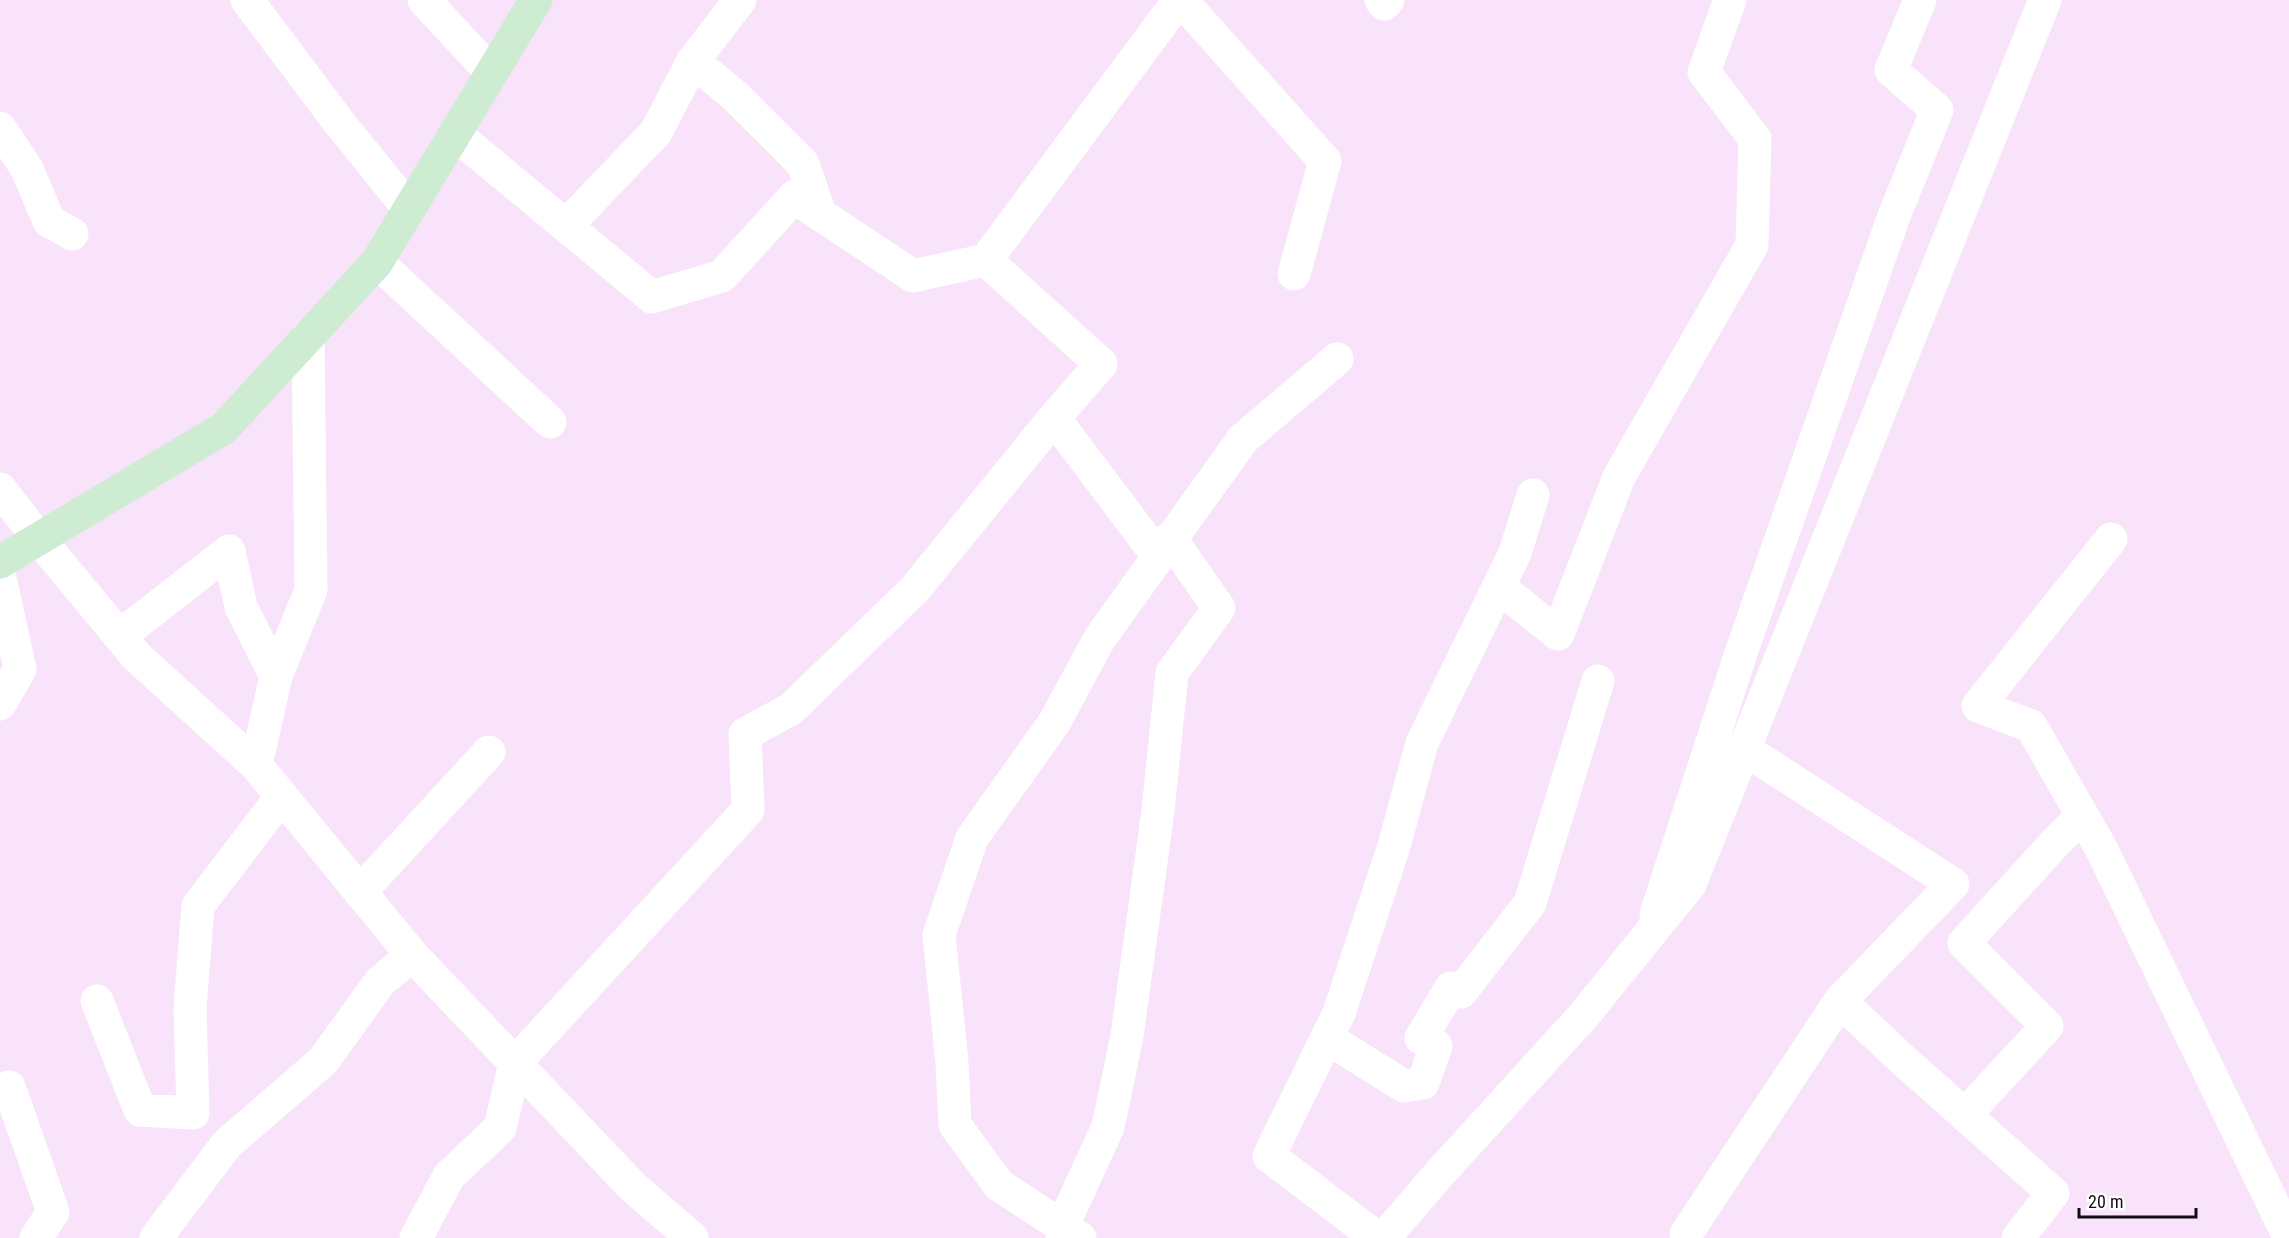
<svg xmlns="http://www.w3.org/2000/svg" width="2289" height="1238" font-family="'Roboto Condensed',sans-serif">
<rect width="100%" height="100%" fill="#f8e3fa"/>
<g fill="none" stroke-linecap="round" stroke-linejoin="round">
<path stroke="#fff" stroke-width="33" d="M 247,0 L 338,121 L 409,209
M 424,0 L 492,73
M 1181,0 L 1325,161 L 1294,274
M 1381,0 L 1384,4 L 1388,0
M 693,61 L 740,0
M 0,128 L 27,169 L 49,221 L 72,234
M 455,134 L 652,297 L 722,276 L 794,197 L 913,276 L 986,260 L 1179,0
M 566,226 L 656,132 L 693,61 L 734,95 L 803,164 L 820,214
M 377,262 L 550,422
M 1054,418 L 1158,556
M 0,489 L 39,539 L 136,656 L 256,765 L 412,955 L 380,982 L 323,1061 L 227,1144 L 156,1238
M 2111,539 L 1978,706 L 2031,726 L 2101,848 L 2289,1237
M 0,578 L 20,669 L 0,704
M 1499,587 L 1558,634 L 1619,477 L 1752,245 L 1755,139 L 1704,72 L 1730,0
M 120,636 L 229,551 L 241,607 L 276,676 L 256,765
M 276,676 L 311,590 L 308,336
M 1744,749 L 1953,884 L 1840,1001 L 1903,1060 L 2053,1193 L 2018,1238
M 360,892 L 489,752
M 1656,914 L 1742,650 L 1894,216 L 1937,110 L 1891,70 L 1920,0
M 412,955 L 633,1187 L 692,1238
M 97,1001 L 140,1110 L 193,1113 L 190,1008 L 198,906 L 282,796
M 1327,1038 L 1404,1086 L 1423,1083 L 1436,1046 L 1421,1038 L 1451,988 L 1461,992 L 1530,903 L 1598,681
M 0,1096 L 9,1087 L 53,1212 L 36,1238
M 1965,1115 L 2047,1026 L 1964,943 L 2055,843 L 2082,816
M 1686,1234 L 1840,1001
M 416,1238 L 449,1176 L 500,1128 L 515,1063 L 748,810 L 745,734 L 791,709 L 915,589 L 1054,418 L 1101,364 L 986,260
M 1062,1238 L 1063,1225 L 1108,1127 L 1127,1036 L 1158,811 L 1172,673 L 1219,608 L 1170,538
M 1080,1238 L 999,1185 L 955,1125 L 952,1062 L 939,935 L 972,838 L 1054,723 L 1100,638 L 1243,439 L 1337,359
M 1377,1238 L 1269,1156 L 1339,1013 L 1394,846 L 1422,743 L 1515,553 L 1533,495
M 1384,1238 L 1440,1173 L 1584,1015 L 1690,884 L 2045,0"/>
<path stroke="#ceecd2" stroke-width="33" d="M 0,562 L 224,428 L 377,262 L 536,0"/>
</g>
<path d="M2079 1208v9h117v-9" fill="none" stroke="#130c14" stroke-width="3"/>
<text x="2088" y="1208" font-size="18" fill="#130c14" stroke="#ffffff" stroke-width="4.5" paint-order="stroke">20 m</text>
</svg>
